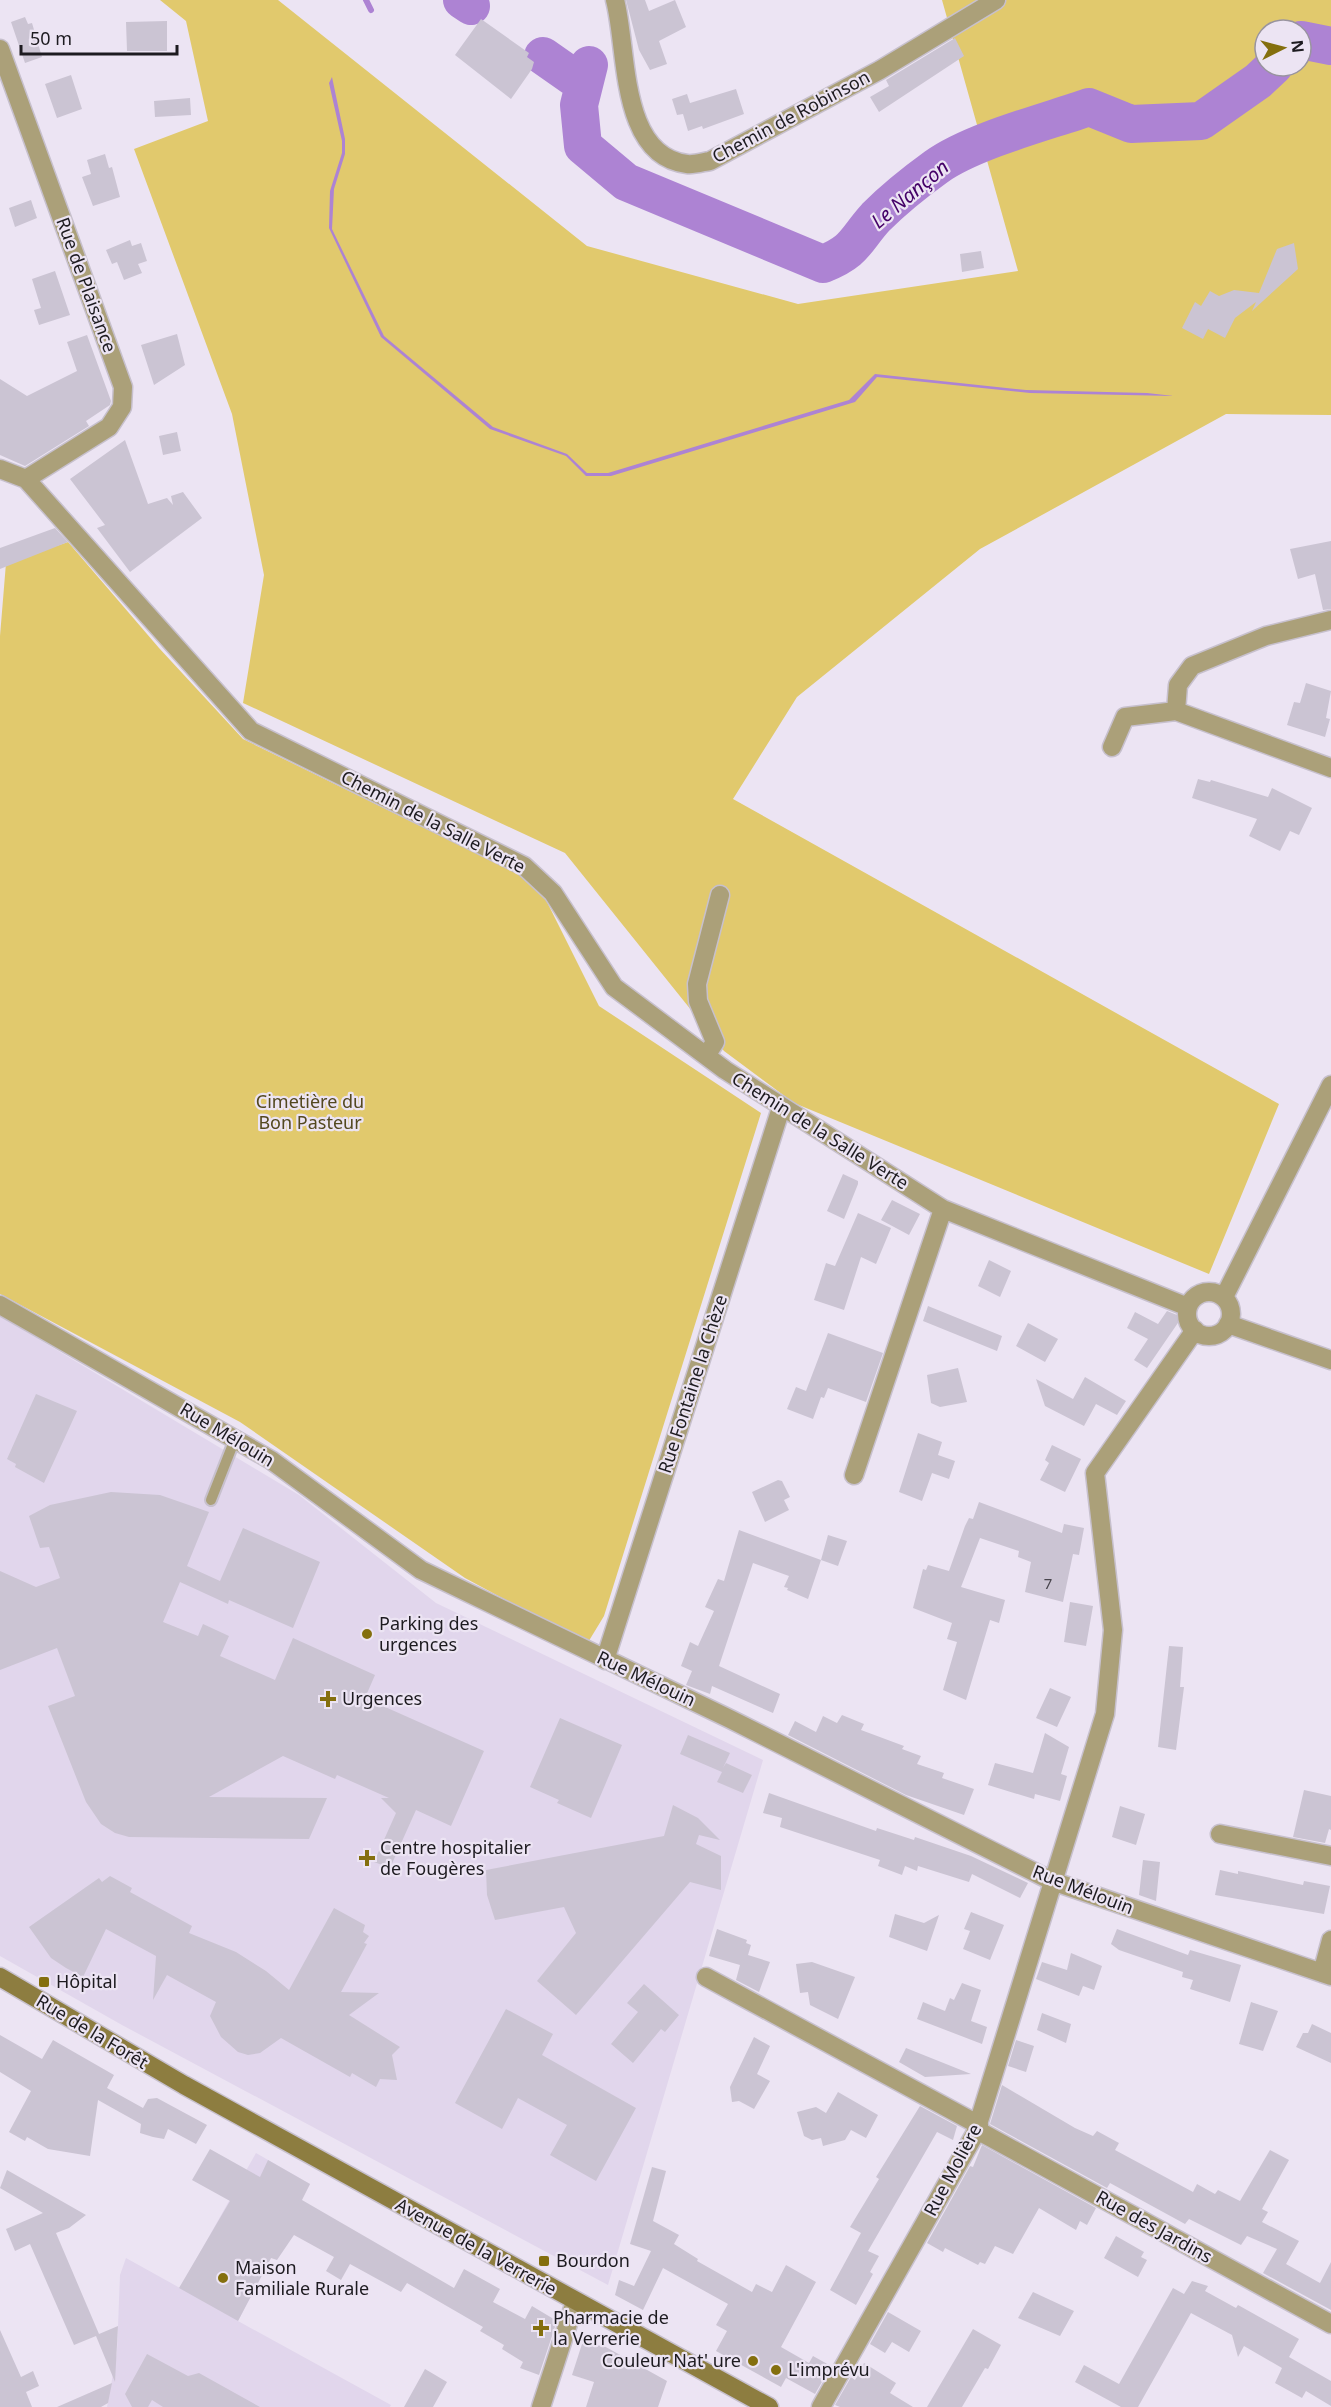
<svg xmlns="http://www.w3.org/2000/svg" width="1331" height="2407" font-family="'Noto Sans',sans-serif">
<rect width="100%" height="100%" fill="#ece4f3"/>
<path fill="#e1d6ec" d="M 0,1316 L 299,1495 L 436,1603 L 763,1760 L 608,2285 L 122,2025 L 0,1956 Z
M 256,2153 L 310,2184 L 238,2321 L 391,2405 L 390,2407 L 107,2407 L 117,2352 L 120,2275 L 126,2258 L 180,2288 Z"/>
<path fill="#e1c96d" fill-rule="evenodd" d="M 160,0 L 278,0 L 587,246 L 798,304 L 1018,271 L 942,0 L 1331,0 L 1331,415 L 1226,414 L 980,549 L 797,697 L 733,799 L 1279,1104 L 1209,1274 L 794,1103 L 724,1051 L 565,853 L 243,703 L 264,575 L 232,414 L 134,149 L 208,121 L 186,21 ZM 1265,30 L 1301,30 L 1301,66 L 1265,66 Z
M 68,542 L 159,648 L 243,739 L 523,876 L 542,892 L 599,1006 L 761,1113 L 604,1616 L 587,1644 L 465,1578 L 240,1422 L 0,1294 L 0,636 L 6,563 Z"/>
<path fill="#ad83d3" d="M 332,77 L 345,139 L 345,154 L 334,189 L 332,229 L 384,336 L 493,427 L 567,454 L 587,473 L 608,473 L 849,400 L 875,374 L 1026,390 L 1147,393 L 1174,396 L 1030,393 L 877,377 L 855,402 L 611,476 L 586,476 L 566,456 L 490,429 L 381,337 L 329,228 L 330,191 L 342,153 L 342,141 L 329,83 Z"/>
<g fill="none" stroke-linecap="round" stroke-linejoin="round">
<path stroke="#ad83d3" stroke-width="6" d="M 366,0 L 371,10"/>
<path stroke="#ad83d3" stroke-width="38" d="M 462,0 L 471,6
M 1301,40 L 1331,46
M 543,56 L 583,84
M 589,65 L 579,105 L 583,146 L 626,182 L 823,264 C 856,251 855,240 876,217 C 892,201 918,180 936,167 C 972,141 1046,122 1089,107 L 1131,124 L 1201,121 L 1258,81 L 1274,66"/>
</g>
<path fill="#cbc4d3" d="M 626,0 L 645,0 L 649,11 L 675,0 L 686,27 L 659,41 L 667,64 L 650,70 L 639,50 Z
M 25,17 L 28,24 L 32,23 L 42,57 L 25,63 L 11,22 Z
M 481,19 L 529,53 L 527,57 L 534,62 L 532,69 L 511,99 L 455,55 Z
M 167,21 L 167,51 L 127,51 L 126,22 Z
M 955,38 L 964,56 L 879,112 L 870,97 L 889,86 L 886,80 Z
M 71,75 L 82,109 L 57,118 L 45,84 Z
M 736,89 L 744,114 L 703,129 L 702,126 L 688,131 L 683,114 L 677,115 L 672,99 L 687,94 L 690,103 Z
M 190,98 L 191,115 L 155,117 L 154,101 Z
M 105,154 L 109,168 L 112,167 L 120,197 L 93,206 L 82,177 L 91,174 L 87,160 Z
M 31,200 L 37,218 L 15,227 L 9,208 Z
M 130,240 L 132,246 L 141,243 L 147,261 L 138,264 L 142,273 L 124,280 L 117,262 L 112,264 L 106,250 Z
M 1294,243 L 1298,269 L 1252,311 L 1256,302 L 1235,318 L 1225,338 L 1208,329 L 1203,339 L 1182,328 L 1195,302 L 1201,306 L 1210,291 L 1219,296 L 1234,290 L 1259,293 L 1277,249 Z
M 981,251 L 984,268 L 962,272 L 960,254 Z
M 55,271 L 70,315 L 39,325 L 34,310 L 41,308 L 32,279 Z
M 177,334 L 185,365 L 154,385 L 141,345 Z
M 87,335 L 111,401 L 110,405 L 86,421 L 89,426 L 25,466 L 0,455 L 0,379 L 27,396 L 77,371 L 67,342 Z
M 177,432 L 181,451 L 163,455 L 159,436 Z
M 125,440 L 148,504 L 167,498 L 173,505 L 171,496 L 183,492 L 202,518 L 130,572 L 97,528 L 105,525 L 70,479 Z
M 55,528 L 68,542 L 0,569 L 0,548 Z
M 1331,541 L 1331,609 L 1323,610 L 1315,574 L 1298,579 L 1290,549 Z
M 1306,683 L 1331,691 L 1326,718 L 1330,719 L 1325,737 L 1287,725 L 1294,702 L 1300,703 Z
M 1198,779 L 1210,782 L 1211,780 L 1268,797 L 1272,788 L 1312,808 L 1299,835 L 1290,831 L 1280,851 L 1249,836 L 1257,819 L 1192,798 Z
M 843,1174 L 858,1181 L 858,1184 L 844,1219 L 827,1211 Z
M 892,1200 L 920,1214 L 909,1235 L 881,1220 Z
M 858,1213 L 891,1228 L 876,1264 L 861,1257 L 844,1310 L 814,1300 L 826,1263 L 835,1266 Z
M 989,1260 L 1011,1271 L 1000,1297 L 978,1286 Z
M 928,1306 L 1002,1336 L 997,1351 L 923,1321 Z
M 1167,1311 L 1182,1317 L 1147,1368 L 1134,1360 L 1148,1339 L 1127,1328 L 1135,1312 L 1158,1324 Z
M 1028,1323 L 1058,1339 L 1045,1362 L 1016,1346 Z
M 828,1333 L 883,1353 L 866,1402 L 828,1388 L 824,1398 L 821,1397 L 813,1419 L 787,1409 L 796,1387 L 806,1391 Z
M 958,1368 L 967,1402 L 940,1407 L 931,1403 L 927,1375 Z
M 1085,1377 L 1126,1401 L 1117,1415 L 1096,1404 L 1084,1426 L 1045,1406 L 1036,1379 L 1073,1399 Z
M 36,1394 L 77,1411 L 44,1483 L 15,1467 L 16,1464 L 7,1459 Z
M 918,1433 L 942,1442 L 938,1455 L 955,1461 L 949,1479 L 932,1473 L 922,1501 L 899,1492 Z
M 1052,1445 L 1081,1459 L 1065,1492 L 1040,1480 L 1049,1463 L 1045,1460 Z
M 778,1480 L 782,1481 L 790,1497 L 784,1500 L 789,1510 L 765,1522 L 752,1492 Z
M 111,1492 L 160,1495 L 209,1512 L 187,1566 L 220,1581 L 243,1528 L 320,1562 L 293,1628 L 229,1600 L 228,1604 L 180,1582 L 163,1622 L 198,1636 L 203,1624 L 229,1636 L 220,1656 L 275,1680 L 293,1638 L 375,1675 L 365,1698 L 484,1751 L 451,1826 L 416,1810 L 390,1868 L 374,1862 L 396,1813 L 381,1798 L 389,1798 L 337,1775 L 335,1779 L 283,1756 L 209,1797 L 327,1798 L 309,1839 L 129,1837 L 115,1833 L 101,1824 L 86,1802 L 48,1706 L 75,1696 L 57,1648 L 0,1670 L 0,1571 L 36,1587 L 60,1578 L 49,1547 L 40,1548 L 29,1516 L 50,1505 Z
M 979,1502 L 1062,1533 L 1064,1524 L 1084,1528 L 1079,1555 L 1073,1554 L 1063,1602 L 1025,1592 L 1031,1562 L 1018,1557 L 1019,1551 L 980,1538 L 961,1587 L 1005,1600 L 999,1623 L 990,1620 L 966,1700 L 943,1690 L 957,1642 L 947,1639 L 952,1623 L 913,1608 L 923,1569 L 926,1570 L 928,1565 L 949,1571 L 965,1526 L 969,1518 L 973,1519 Z
M 739,1530 L 821,1560 L 808,1599 L 787,1590 L 788,1588 L 784,1587 L 789,1576 L 753,1563 L 719,1666 L 780,1694 L 773,1713 L 712,1686 L 710,1694 L 686,1685 L 692,1671 L 681,1666 L 690,1642 L 698,1646 L 714,1611 L 705,1607 L 718,1579 L 724,1581 Z
M 828,1535 L 847,1541 L 838,1566 L 821,1560 Z
M 1070,1602 L 1093,1606 L 1086,1646 L 1064,1642 Z
M 1169,1646 L 1183,1647 L 1180,1687 L 1184,1687 L 1176,1750 L 1158,1747 Z
M 1050,1688 L 1071,1697 L 1057,1727 L 1036,1718 Z
M 842,1715 L 864,1724 L 861,1730 L 904,1746 L 902,1749 L 921,1756 L 917,1764 L 944,1773 L 942,1778 L 974,1789 L 964,1815 L 906,1795 L 788,1735 L 795,1721 L 816,1732 L 823,1716 L 837,1723 Z
M 560,1718 L 622,1745 L 591,1818 L 557,1803 L 559,1800 L 530,1787 Z
M 1045,1733 L 1069,1747 L 1061,1774 L 1067,1776 L 1060,1801 L 1035,1794 L 1034,1799 L 988,1785 L 995,1763 L 1033,1773 Z
M 688,1735 L 730,1753 L 723,1768 L 726,1763 L 752,1775 L 743,1793 L 717,1782 L 722,1772 L 680,1754 Z
M 1304,1790 L 1331,1796 L 1331,1830 L 1329,1829 L 1325,1843 L 1293,1837 Z
M 769,1793 L 876,1831 L 877,1828 L 914,1840 L 915,1837 L 971,1856 L 1028,1883 L 1020,1898 L 972,1874 L 969,1882 L 918,1866 L 917,1871 L 905,1866 L 902,1875 L 878,1866 L 880,1860 L 780,1827 L 782,1818 L 763,1813 Z
M 673,1805 L 698,1818 L 720,1840 L 699,1835 L 696,1844 L 721,1856 L 721,1890 L 690,1882 L 576,2015 L 537,1981 L 576,1933 L 564,1907 L 495,1920 L 487,1895 L 486,1870 L 664,1836 Z
M 1120,1806 L 1145,1814 L 1136,1845 L 1112,1837 Z
M 1143,1860 L 1160,1862 L 1156,1901 L 1139,1895 Z
M 1220,1870 L 1238,1874 L 1238,1871 L 1303,1885 L 1304,1881 L 1330,1886 L 1324,1914 L 1215,1895 Z
M 110,1876 L 132,1888 L 130,1892 L 192,1926 L 189,1933 L 236,1952 L 266,1971 L 289,1990 L 334,1908 L 365,1925 L 363,1932 L 369,1936 L 364,1943 L 367,1944 L 341,1992 L 379,1993 L 349,2015 L 400,2047 L 392,2055 L 397,2080 L 380,2079 L 376,2087 L 352,2073 L 350,2077 L 281,2038 L 260,2053 L 248,2055 L 238,2052 L 221,2037 L 210,2016 L 216,2002 L 167,1975 L 153,2000 L 156,1956 L 106,1929 L 83,1977 L 66,1968 L 51,1958 L 29,1927 L 99,1878 L 102,1882 Z
M 971,1912 L 1004,1925 L 990,1960 L 963,1949 L 970,1931 L 964,1929 Z
M 895,1914 L 924,1923 L 939,1915 L 927,1951 L 889,1937 Z
M 717,1929 L 747,1940 L 746,1943 L 751,1945 L 748,1955 L 770,1962 L 759,1992 L 736,1980 L 740,1965 L 709,1956 Z
M 1117,1929 L 1188,1955 L 1190,1950 L 1241,1965 L 1230,2002 L 1190,1989 L 1193,1980 L 1182,1977 L 1183,1972 L 1119,1950 L 1111,1944 Z
M 1071,1953 L 1102,1966 L 1094,1990 L 1083,1986 L 1079,1996 L 1036,1979 L 1042,1962 L 1067,1970 Z
M 812,1962 L 855,1977 L 838,2019 L 810,2005 L 808,1992 L 800,1993 L 796,1964 Z
M 962,1983 L 981,1990 L 971,2021 L 987,2027 L 982,2044 L 917,2019 L 923,2002 L 945,2011 L 950,1998 L 954,2000 Z
M 644,1984 L 679,2015 L 665,2032 L 661,2029 L 633,2063 L 611,2044 L 638,2012 L 627,2003 Z
M 1251,2002 L 1278,2011 L 1263,2051 L 1239,2044 Z
M 506,2009 L 553,2034 L 542,2055 L 636,2108 L 596,2181 L 550,2155 L 567,2125 L 518,2098 L 502,2129 L 455,2103 Z
M 1042,2013 L 1071,2024 L 1066,2043 L 1037,2030 Z
M 1312,2024 L 1331,2033 L 1331,2063 L 1296,2047 L 1303,2033 L 1308,2033 Z
M 0,2035 L 42,2059 L 53,2040 L 114,2075 L 107,2088 L 143,2108 L 148,2099 L 157,2098 L 207,2125 L 196,2144 L 168,2129 L 164,2139 L 153,2137 L 140,2133 L 141,2124 L 98,2100 L 90,2156 L 48,2149 L 27,2137 L 25,2141 L 9,2132 L 31,2091 L 0,2072 Z
M 754,2037 L 770,2046 L 757,2074 L 770,2081 L 754,2109 L 739,2101 L 732,2102 L 730,2087 Z
M 1016,2040 L 1034,2046 L 1026,2072 L 1008,2066 Z
M 906,2048 L 971,2074 L 925,2077 L 899,2062 Z
M 1002,2085 L 1075,2128 L 1093,2136 L 1097,2131 L 1119,2143 L 1115,2150 L 1193,2192 L 1197,2184 L 1215,2194 L 1218,2190 L 1240,2201 L 1270,2150 L 1289,2160 L 1262,2209 L 1268,2212 L 1262,2222 L 1299,2241 L 1286,2264 L 1320,2283 L 1331,2262 L 1331,2310 L 1263,2273 L 1277,2249 L 1247,2236 L 1241,2245 L 1189,2219 L 1185,2224 L 1110,2183 L 1107,2188 L 990,2124 Z
M 838,2092 L 878,2115 L 866,2138 L 851,2130 L 845,2140 L 823,2146 L 821,2138 L 812,2140 L 804,2136 L 797,2112 L 816,2107 L 826,2113 Z
M 920,2106 L 957,2126 L 953,2140 L 937,2132 L 868,2251 L 879,2256 L 870,2272 L 873,2274 L 856,2305 L 830,2290 L 861,2233 L 850,2227 L 879,2179 L 876,2177 Z
M 982,2145 L 1096,2208 L 1087,2225 L 1080,2221 L 1076,2230 L 1039,2208 L 1013,2254 L 995,2246 L 985,2264 L 980,2262 L 978,2265 L 945,2248 L 943,2252 L 927,2243 L 970,2166 L 973,2167 Z
M 210,2149 L 260,2177 L 268,2160 L 310,2184 L 302,2200 L 454,2288 L 464,2269 L 500,2289 L 493,2302 L 525,2319 L 532,2306 L 557,2321 L 539,2375 L 520,2368 L 523,2362 L 502,2349 L 504,2345 L 480,2331 L 483,2327 L 407,2283 L 401,2292 L 350,2264 L 341,2280 L 326,2271 L 334,2257 L 294,2235 L 277,2260 L 271,2258 L 238,2321 L 179,2288 L 230,2201 L 192,2180 Z
M 652,2167 L 666,2171 L 653,2221 L 679,2235 L 674,2244 L 698,2259 L 697,2261 L 752,2292 L 756,2284 L 772,2292 L 786,2265 L 816,2282 L 781,2347 L 809,2363 L 813,2356 L 831,2366 L 815,2394 L 786,2378 L 781,2387 L 716,2351 L 727,2331 L 716,2325 L 728,2304 L 663,2268 L 643,2310 L 615,2295 L 619,2280 L 634,2286 L 651,2251 L 630,2244 Z
M 7,2170 L 86,2215 L 69,2228 L 56,2233 L 99,2334 L 118,2326 L 115,2382 L 96,2336 L 74,2345 L 30,2244 L 15,2251 L 6,2229 L 43,2213 L 0,2188 Z
M 1116,2236 L 1144,2252 L 1141,2257 L 1147,2260 L 1138,2277 L 1104,2258 Z
M 1192,2281 L 1208,2286 L 1205,2291 L 1236,2308 L 1238,2305 L 1299,2339 L 1289,2357 L 1331,2381 L 1331,2406 L 1306,2391 L 1302,2398 L 1275,2383 L 1282,2368 L 1244,2346 L 1238,2357 L 1232,2335 L 1191,2313 L 1138,2407 L 1121,2407 L 1075,2382 L 1084,2365 L 1119,2384 L 1173,2288 L 1184,2294 Z
M 1033,2292 L 1074,2311 L 1060,2336 L 1018,2318 Z
M 888,2312 L 921,2331 L 909,2352 L 892,2342 L 885,2353 L 870,2344 Z
M 973,2329 L 1001,2345 L 988,2369 L 985,2368 L 962,2407 L 927,2407 Z
M 0,2330 L 21,2377 L 33,2371 L 39,2386 L 26,2392 L 32,2407 L 0,2407 Z
M 582,2344 L 604,2346 L 667,2381 L 658,2407 L 586,2407 L 594,2382 L 572,2375 Z
M 147,2354 L 188,2376 L 199,2373 L 260,2407 L 163,2407 L 152,2400 L 148,2407 L 132,2407 L 125,2394 Z
M 864,2363 L 896,2383 L 890,2393 L 913,2407 L 840,2407 L 835,2405 L 851,2377 L 855,2380 Z
M 425,2369 L 447,2382 L 433,2407 L 404,2407 Z
M 112,2383 L 108,2403 L 101,2407 L 57,2407 Z"/>
<g fill="none" stroke-linecap="round" stroke-linejoin="round">
<defs>
<path id="lane" d="M 211,1500 L 235,1439"/>
<path id="street" d="M 615,0 C 628,49 619,156 687,164 C 694,165 703,162 710,161 L 880,70 L 996,0
M 0,49 L 123,387 L 122,407 L 109,427 L 26,479
M 0,469 L 26,479 L 251,731 L 524,866 L 553,893 L 614,987 L 725,1070 L 943,1209 L 1188,1307
M 1176,711 L 1331,768
M 1112,747 L 1125,717 L 1176,711 L 1178,685 L 1192,666 L 1266,636 L 1331,620
M 706,1056 L 715,1042 L 698,1001 L 697,984 L 720,895
M1187 1314a22 22 0 1 1 44 0a22 22 0 1 1-44 0Z
M 1224,1297 L 1331,1085
M 0,1305 L 271,1460 L 421,1570 L 730,1719 L 1052,1881 L 1331,1976
M 1228,1324 L 1331,1360
M 854,1475 L 943,1209
M 605,1660 L 781,1108
M 1220,1834 L 1331,1856
M 1322,1973 L 1331,1940
M 706,1977 L 979,2125
M 977,2130 L 1331,2324
M 541,2407 L 575,2302
M 821,2407 L 975,2134 L 1105,1714 L 1113,1630 L 1095,1473 L 1195,1330"/>
<path id="secondary" d="M 0,1977 L 184,2085 L 769,2407"/>
</defs>
<use href="#lane" stroke="#c7c0cd" stroke-width="14"/>
<use href="#street" stroke="#c7c0cd" stroke-width="21"/>
<use href="#secondary" stroke="#c7c0cd" stroke-width="21"/>
<use href="#lane" stroke="#aba079" stroke-width="10"/>
<use href="#street" stroke="#aba079" stroke-width="18"/>
<use href="#secondary" stroke="#8d7d40" stroke-width="18"/>
</g>
<g fill="#846f0e" stroke="#ece4f3" stroke-width="2">
<circle cx="367" cy="1634" r="6"/>
<path d="M325 1690h6v6h6v6h-6v6h-6v-6h-6v-6h6z"/>
<path d="M364 1849h6v6h6v6h-6v6h-6v-6h-6v-6h6z"/>
<rect x="38" y="1976" width="12" height="12" rx="3"/>
<rect x="538" y="2255" width="12" height="12" rx="3"/>
<circle cx="223" cy="2278" r="6"/>
<path d="M538 2319h6v6h6v6h-6v6h-6v-6h-6v-6h6z"/>
<circle cx="753" cy="2361" r="6"/>
<circle cx="776" cy="2370" r="6"/>
</g>
<g text-anchor="middle" stroke-width="4.5" stroke-linejoin="round" paint-order="stroke">
<g font-size="15" fill="#48454d">
<text x="1048" y="1589">7</text>
</g>
<g font-size="18" fill="#1d1b20" stroke="#ece4f3">
<text transform="translate(791 117) rotate(-28)" y="6">Chemin de Robinson</text>
<text transform="translate(86 285) rotate(70)" y="6">Rue de Plaisance</text>
<text transform="translate(433 822) rotate(27)" y="6">Chemin de la Salle Verte</text>
<text transform="translate(820 1131) rotate(32)" y="6">Chemin de la Salle Verte</text>
<text transform="translate(693 1384) rotate(-72)" y="6">Rue Fontaine la Chèze</text>
<text transform="translate(227 1435) rotate(31)" y="6">Rue Mélouin</text>
<text transform="translate(646 1679) rotate(25)" y="6">Rue Mélouin</text>
<text transform="translate(1083 1890) rotate(21)" y="6">Rue Mélouin</text>
<text transform="translate(92 2032) rotate(31)" y="6">Rue de la Forêt</text>
<text transform="translate(953 2170) rotate(-62)" y="6">Rue Molière</text>
<text transform="translate(1154 2227) rotate(29)" y="6">Rue des Jardins</text>
<text transform="translate(476 2247) rotate(29)" y="6">Avenue de la Verrerie</text>
</g>
<g font-size="18" fill="#53481f" stroke="#ece4f3">
<text x="310" y="1108">Cimetière du<tspan x="310" dy="21">Bon Pasteur</tspan></text>
</g>
<g font-size="18" fill="#1d1b20" stroke="#ece4f3" text-anchor="start">
<text x="379" y="1630">Parking des<tspan x="379" dy="21">urgences</tspan></text>
<text x="342" y="1705">Urgences</text>
<text x="380" y="1854">Centre hospitalier<tspan x="380" dy="21">de Fougères</tspan></text>
<text x="56" y="1988">Hôpital</text>
<text x="556" y="2267">Bourdon</text>
<text x="235" y="2274">Maison<tspan x="235" dy="21">Familiale Rurale</tspan></text>
<text x="553" y="2324">Pharmacie de<tspan x="553" dy="21">la Verrerie</tspan></text>
<text x="741" y="2367" text-anchor="end">Couleur Nat' ure</text>
<text x="788" y="2376">L'imprévu</text>
</g>
<g font-size="20" font-style="italic" fill="#440167" stroke="#ece4f3">
<text transform="translate(910 194) rotate(-40)" y="7">Le Nançon</text>
</g>
</g>
<g transform="translate(1283 48) rotate(84)"><circle r="28" fill="#ece4f3" stroke="#99949f" stroke-width="1.5"/>
<path d="M0-4.5L10 22L0 15L-10 22Z" fill="#846f0e"/>
<text y="-9" font-size="16" font-weight="bold" text-anchor="middle" fill="#1d1b20">N</text>
</g>
<path d="M21 45v9h156v-9" fill="none" stroke="#1d1b20" stroke-width="3"/>
<text x="30" y="45" font-size="18" fill="#1d1b20" stroke="#ece4f3" stroke-width="4.5" paint-order="stroke">50 m</text>
</svg>
